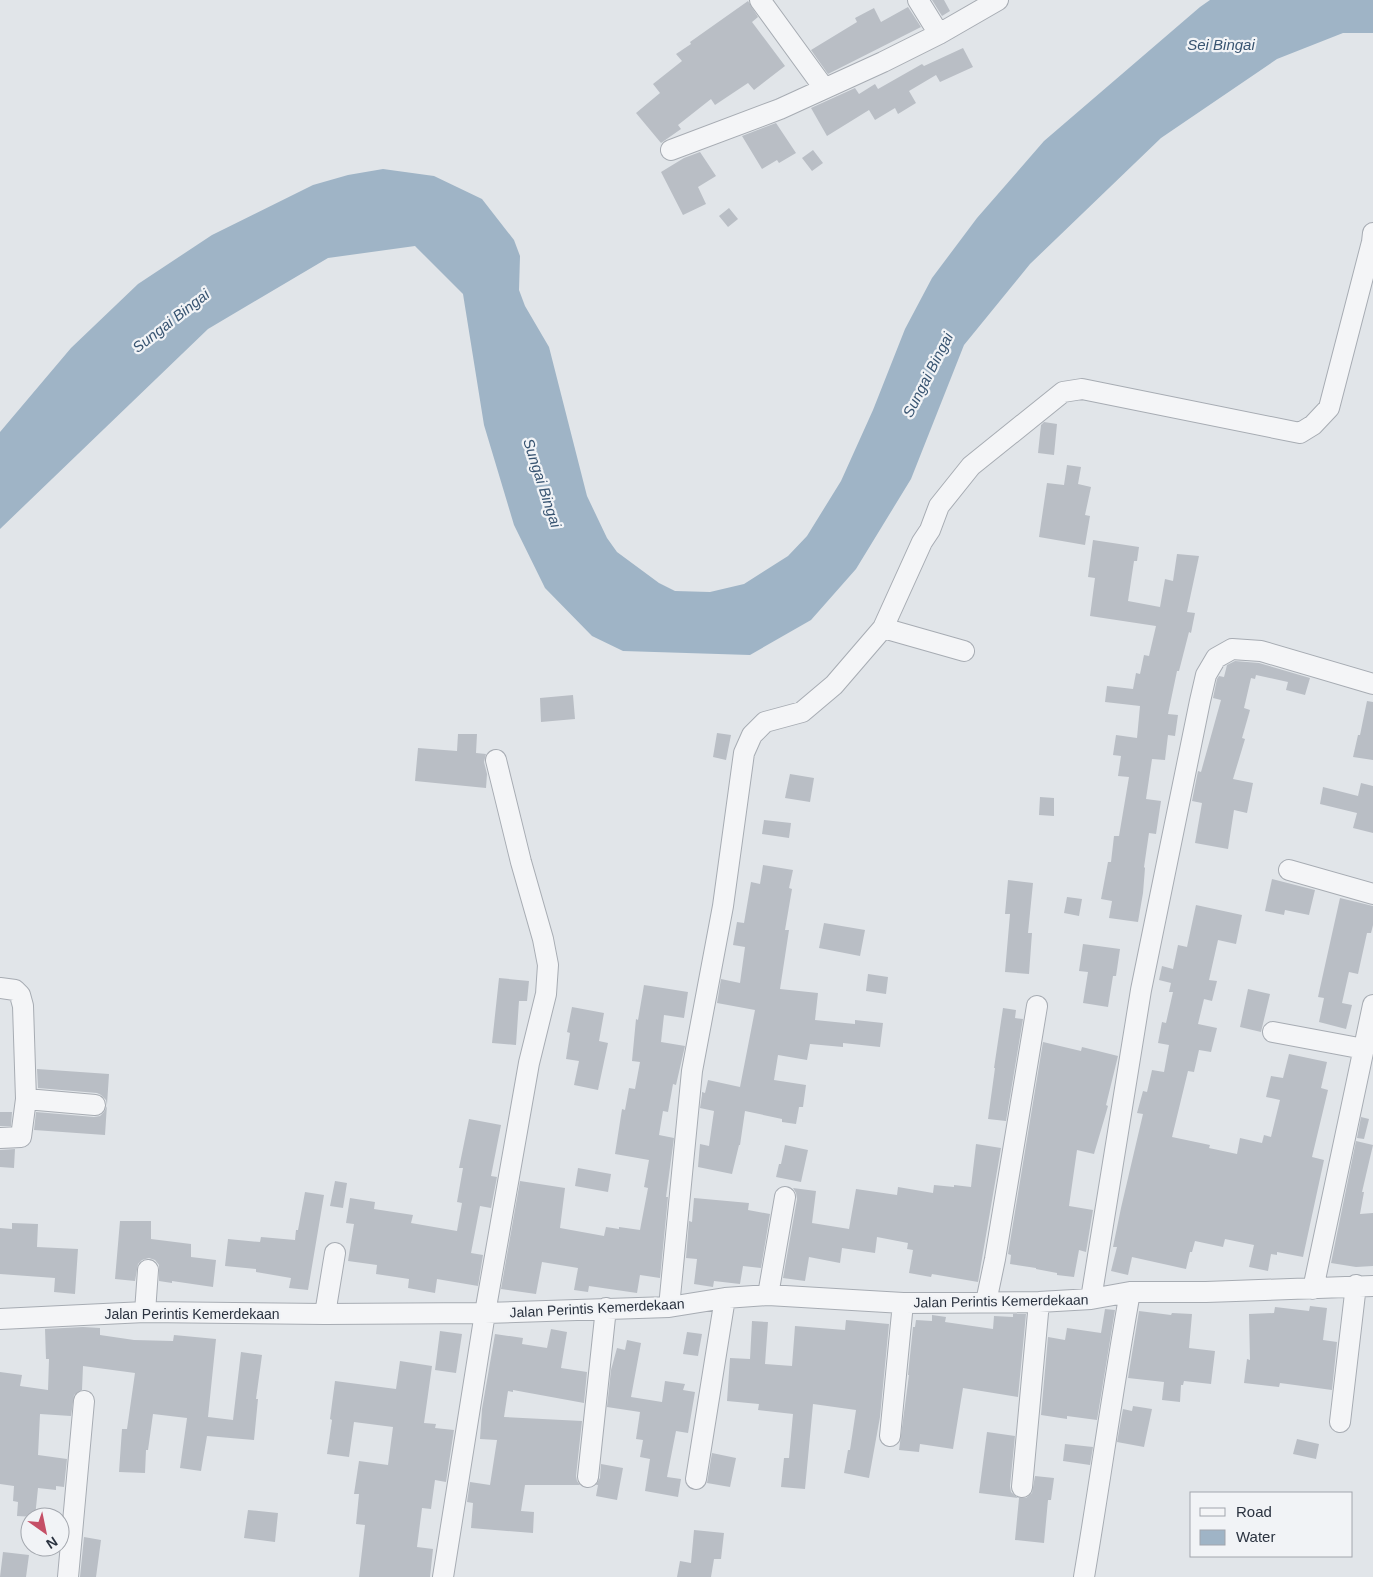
<svg xmlns="http://www.w3.org/2000/svg" width="1373" height="1577" font-family="Helvetica,sans-serif">
<rect width="100%" height="100%" fill="#e1e5e9"/>
<path fill="#9fb4c6" d="M 1210,0 L 1373,0 L 1373,33 L 1343,33 L 1277,59 L 1161,138 L 1030,264 L 964,345 L 911,479 L 856,569 L 811,620 L 750,655 L 623,651 L 592,636 L 545,588 L 514,525 L 484,425 L 463,294 L 415,246 L 328,258 L 208,329 L 0,529 L 0,432 L 71,348 L 138,284 L 212,235 L 313,185 L 348,175 L 383,169 L 434,176 L 482,199 L 514,240 L 520,256 L 519,290 L 525,306 L 549,347 L 587,496 L 607,538 L 617,552 L 659,583 L 675,591 L 710,592 L 744,584 L 788,556 L 807,536 L 841,481 L 873,410 L 905,329 L 932,278 L 977,218 L 1044,141 L 1200,7 Z"/>
<path fill="#b9bec5" d="M 932,0 L 944,0 L 950,11 L 942,16 Z
M 748,1 L 758,17 L 752,22 L 785,66 L 754,90 L 748,83 L 715,105 L 711,99 L 678,125 L 681,129 L 661,143 L 636,113 L 660,93 L 653,84 L 682,61 L 676,54 L 691,44 L 690,42 Z
M 908,7 L 921,27 L 828,74 L 811,50 L 857,22 L 855,18 L 874,8 L 881,22 Z
M 963,48 L 973,67 L 940,82 L 936,75 L 909,91 L 916,103 L 898,114 L 895,108 L 875,120 L 869,110 L 827,136 L 811,108 L 855,88 L 859,94 L 875,84 L 878,89 L 922,64 L 924,66 Z
M 776,123 L 796,153 L 779,163 L 777,160 L 762,169 L 742,136 Z
M 813,150 L 823,163 L 812,171 L 802,158 Z
M 700,152 L 716,176 L 698,187 L 706,204 L 683,215 L 661,172 L 684,158 Z
M 729,208 L 738,219 L 728,227 L 719,216 Z
M 1044,422 L 1057,424 L 1054,455 L 1038,453 L 1041,425 Z
M 1067,465 L 1081,467 L 1078,484 L 1091,487 L 1085,515 L 1090,516 L 1085,545 L 1039,537 L 1047,483 L 1064,485 Z
M 1093,540 L 1139,547 L 1137,561 L 1134,561 L 1128,601 L 1160,607 L 1165,579 L 1173,581 L 1177,554 L 1199,556 L 1187,612 L 1195,613 L 1191,633 L 1189,632 L 1179,671 L 1177,671 L 1168,714 L 1178,715 L 1175,736 L 1168,735 L 1165,760 L 1152,759 L 1146,799 L 1161,801 L 1156,834 L 1149,833 L 1144,867 L 1145,868 L 1143,893 L 1138,922 L 1109,918 L 1112,901 L 1101,899 L 1108,862 L 1111,862 L 1114,836 L 1119,836 L 1129,777 L 1118,776 L 1121,756 L 1113,755 L 1116,735 L 1137,738 L 1140,706 L 1105,702 L 1107,686 L 1133,689 L 1136,673 L 1140,674 L 1144,655 L 1149,656 L 1156,626 L 1090,616 L 1095,578 L 1088,577 Z
M 1235,661 L 1259,663 L 1310,678 L 1305,695 L 1286,690 L 1288,682 L 1256,675 L 1255,679 L 1251,678 L 1244,708 L 1250,710 L 1242,738 L 1245,739 L 1233,779 L 1253,783 L 1247,813 L 1234,810 L 1228,849 L 1195,843 L 1202,803 L 1192,801 L 1198,771 L 1201,772 L 1221,700 L 1213,698 L 1217,679 L 1219,676 L 1224,677 L 1227,665 Z
M 573,695 L 575,719 L 541,722 L 540,698 Z
M 1367,701 L 1373,702 L 1373,760 L 1353,757 L 1358,735 L 1360,735 Z
M 717,733 L 731,735 L 726,760 L 713,757 Z
M 458,734 L 477,734 L 476,753 L 486,754 L 484,762 L 487,774 L 486,788 L 415,781 L 418,748 L 457,751 Z
M 790,774 L 814,778 L 810,802 L 785,798 Z
M 1361,783 L 1373,786 L 1373,833 L 1353,828 L 1357,813 L 1320,804 L 1323,787 L 1358,796 Z
M 1040,797 L 1054,798 L 1054,816 L 1039,815 Z
M 764,820 L 791,823 L 789,838 L 762,834 Z
M 763,865 L 793,870 L 789,888 L 792,889 L 785,930 L 789,930 L 780,989 L 818,993 L 815,1020 L 855,1024 L 855,1020 L 883,1023 L 880,1047 L 843,1043 L 843,1047 L 810,1044 L 807,1060 L 778,1055 L 774,1080 L 806,1085 L 803,1107 L 799,1107 L 796,1124 L 782,1122 L 782,1119 L 745,1111 L 740,1145 L 739,1145 L 732,1174 L 698,1167 L 700,1144 L 709,1146 L 714,1111 L 700,1108 L 702,1095 L 702,1092 L 705,1093 L 708,1080 L 740,1087 L 755,1010 L 717,1003 L 721,979 L 740,983 L 745,947 L 733,945 L 737,922 L 744,923 L 751,882 L 760,884 Z
M 1272,879 L 1315,890 L 1309,915 L 1285,910 L 1284,915 L 1265,911 Z
M 1008,880 L 1033,883 L 1028,933 L 1032,933 L 1029,974 L 1005,972 L 1010,914 L 1005,914 Z
M 1067,897 L 1082,899 L 1079,916 L 1064,913 Z
M 1340,898 L 1373,906 L 1373,925 L 1371,933 L 1367,933 L 1358,974 L 1349,972 L 1342,1003 L 1352,1005 L 1346,1029 L 1319,1022 L 1324,998 L 1318,997 Z
M 1196,905 L 1242,915 L 1236,944 L 1218,940 L 1209,980 L 1217,981 L 1212,1001 L 1204,999 L 1198,1024 L 1217,1028 L 1211,1052 L 1199,1050 L 1194,1072 L 1188,1071 L 1172,1137 L 1210,1145 L 1209,1148 L 1237,1154 L 1240,1138 L 1262,1143 L 1264,1135 L 1271,1137 L 1280,1100 L 1266,1097 L 1271,1076 L 1283,1078 L 1289,1054 L 1327,1062 L 1321,1088 L 1328,1090 L 1312,1157 L 1324,1160 L 1303,1257 L 1277,1252 L 1277,1255 L 1271,1254 L 1268,1271 L 1249,1267 L 1254,1245 L 1225,1239 L 1223,1247 L 1195,1241 L 1192,1252 L 1190,1252 L 1186,1269 L 1132,1257 L 1128,1275 L 1111,1271 L 1117,1247 L 1113,1247 L 1121,1208 L 1143,1114 L 1137,1113 L 1143,1091 L 1147,1092 L 1152,1070 L 1164,1072 L 1169,1045 L 1158,1043 L 1162,1022 L 1166,1023 L 1173,992 L 1169,992 L 1171,983 L 1159,980 L 1162,966 L 1173,969 L 1178,945 L 1187,947 Z
M 824,923 L 865,930 L 860,956 L 819,948 Z
M 1083,944 L 1120,949 L 1116,976 L 1113,976 L 1108,1007 L 1083,1003 L 1088,972 L 1079,971 Z
M 868,974 L 888,977 L 886,994 L 866,991 Z
M 499,978 L 529,981 L 527,1001 L 519,1001 L 516,1045 L 492,1043 Z
M 644,985 L 688,992 L 684,1018 L 664,1015 L 661,1042 L 685,1046 L 676,1085 L 673,1084 L 668,1112 L 663,1111 L 659,1135 L 674,1138 L 666,1197 L 668,1197 L 660,1278 L 640,1275 L 637,1293 L 589,1286 L 588,1292 L 574,1290 L 578,1268 L 542,1262 L 536,1294 L 501,1289 L 520,1181 L 565,1188 L 560,1228 L 604,1236 L 606,1227 L 619,1229 L 619,1227 L 640,1230 L 648,1188 L 644,1187 L 649,1160 L 615,1154 L 622,1109 L 625,1110 L 629,1088 L 635,1089 L 640,1062 L 632,1061 L 636,1019 L 638,1020 Z
M 1248,989 L 1270,994 L 1261,1032 L 1240,1027 Z
M 572,1007 L 604,1013 L 599,1041 L 608,1043 L 598,1090 L 574,1085 L 579,1061 L 566,1059 L 570,1033 L 567,1032 Z
M 1003,1008 L 1016,1010 L 1015,1018 L 1023,1019 L 1006,1121 L 988,1119 L 995,1068 L 994,1068 Z
M 1043,1042 L 1081,1051 L 1082,1047 L 1118,1056 L 1106,1105 L 1108,1106 L 1094,1154 L 1077,1150 L 1069,1206 L 1093,1210 L 1086,1252 L 1079,1250 L 1074,1277 L 1057,1275 L 1057,1273 L 1036,1269 L 1036,1268 L 1010,1264 L 1011,1255 L 1008,1254 Z
M 37,1069 L 109,1074 L 105,1135 L 34,1130 L 36,1112 L 94,1117 L 100,1116 L 104,1112 L 107,1106 L 106,1100 L 101,1095 L 97,1093 L 38,1088 Z
M 0,1112 L 12,1112 L 11,1126 L 0,1126 Z
M 1361,1117 L 1369,1119 L 1364,1139 L 1357,1138 Z
M 469,1119 L 501,1125 L 491,1176 L 497,1177 L 491,1208 L 480,1206 L 471,1253 L 483,1255 L 478,1286 L 437,1279 L 435,1293 L 408,1288 L 409,1279 L 376,1274 L 377,1265 L 348,1261 L 354,1224 L 346,1223 L 350,1198 L 375,1202 L 374,1209 L 413,1215 L 411,1223 L 457,1231 L 462,1203 L 457,1202 L 463,1168 L 459,1168 Z
M 1356,1141 L 1373,1145 L 1362,1192 L 1364,1192 L 1360,1214 L 1373,1213 L 1373,1266 L 1356,1267 L 1331,1263 Z
M 976,1144 L 1001,1148 L 978,1282 L 932,1274 L 931,1277 L 909,1273 L 913,1250 L 907,1249 L 908,1243 L 877,1237 L 875,1253 L 842,1248 L 840,1263 L 809,1257 L 805,1281 L 783,1278 L 797,1199 L 796,1193 L 793,1188 L 816,1191 L 812,1223 L 849,1229 L 856,1189 L 897,1195 L 898,1187 L 933,1193 L 934,1185 L 954,1187 L 954,1185 L 971,1187 Z
M 785,1145 L 808,1150 L 801,1182 L 776,1177 L 779,1164 L 781,1164 Z
M 15,1149 L 14,1168 L 0,1167 L 0,1150 Z
M 578,1168 L 611,1174 L 608,1192 L 575,1186 Z
M 335,1181 L 347,1183 L 343,1208 L 330,1206 Z
M 305,1192 L 324,1195 L 308,1290 L 289,1288 L 291,1278 L 256,1272 L 256,1269 L 225,1266 L 228,1239 L 260,1242 L 261,1237 L 295,1240 L 296,1230 L 298,1230 Z
M 694,1198 L 749,1203 L 748,1210 L 770,1214 L 761,1268 L 743,1266 L 740,1284 L 714,1281 L 713,1287 L 694,1284 L 697,1259 L 686,1258 L 689,1221 L 692,1222 Z
M 120,1221 L 151,1221 L 151,1239 L 191,1244 L 191,1257 L 216,1260 L 213,1287 L 172,1281 L 172,1283 L 159,1281 L 159,1265 L 155,1260 L 149,1258 L 142,1260 L 138,1264 L 135,1281 L 115,1279 Z
M 12,1223 L 38,1224 L 37,1247 L 78,1249 L 75,1294 L 54,1292 L 55,1278 L 0,1274 L 0,1228 L 12,1229 Z
M 1310,1306 L 1327,1308 L 1323,1340 L 1337,1342 L 1332,1390 L 1280,1383 L 1279,1387 L 1244,1383 L 1247,1359 L 1250,1360 L 1249,1314 L 1274,1313 L 1275,1307 L 1309,1311 Z
M 1105,1309 L 1115,1310 L 1097,1420 L 1067,1416 L 1067,1419 L 1041,1415 L 1048,1337 L 1065,1340 L 1067,1328 L 1101,1333 Z
M 1139,1311 L 1171,1315 L 1172,1313 L 1192,1314 L 1189,1348 L 1215,1351 L 1211,1384 L 1184,1381 L 1183,1385 L 1181,1385 L 1180,1402 L 1162,1400 L 1164,1382 L 1128,1378 Z
M 1013,1314 L 1026,1314 L 1018,1397 L 963,1388 L 953,1449 L 920,1444 L 919,1452 L 899,1450 L 909,1375 L 908,1375 L 913,1327 L 915,1327 L 916,1320 L 932,1321 L 932,1315 L 946,1317 L 945,1322 L 993,1329 L 994,1316 L 1013,1317 Z
M 846,1320 L 889,1324 L 880,1417 L 869,1478 L 844,1473 L 848,1450 L 850,1450 L 856,1410 L 813,1404 L 805,1489 L 781,1487 L 784,1458 L 789,1458 L 793,1414 L 758,1410 L 759,1404 L 727,1401 L 730,1358 L 750,1359 L 752,1321 L 768,1322 L 765,1364 L 792,1366 L 795,1326 L 845,1330 Z
M 83,1327 L 100,1328 L 100,1335 L 134,1340 L 173,1341 L 174,1335 L 216,1339 L 208,1417 L 233,1420 L 241,1352 L 262,1355 L 256,1399 L 258,1399 L 254,1440 L 207,1436 L 201,1471 L 180,1468 L 187,1418 L 153,1414 L 148,1450 L 146,1450 L 145,1473 L 119,1472 L 122,1429 L 127,1429 L 135,1373 L 83,1366 L 82,1390 L 74,1395 L 71,1416 L 40,1414 L 38,1455 L 67,1459 L 64,1487 L 56,1486 L 56,1490 L 38,1488 L 35,1517 L 17,1516 L 18,1502 L 13,1501 L 14,1486 L 0,1484 L 0,1372 L 22,1375 L 20,1386 L 48,1390 L 49,1359 L 46,1359 L 45,1329 Z
M 551,1329 L 567,1332 L 561,1368 L 587,1372 L 584,1403 L 513,1390 L 513,1392 L 508,1391 L 504,1417 L 582,1421 L 576,1476 L 577,1481 L 580,1485 L 525,1485 L 521,1511 L 534,1512 L 533,1533 L 471,1528 L 473,1503 L 467,1502 L 470,1482 L 490,1485 L 497,1440 L 480,1439 L 482,1409 L 495,1334 L 523,1338 L 522,1344 L 547,1348 Z
M 440,1331 L 462,1334 L 456,1373 L 435,1370 Z
M 687,1332 L 702,1334 L 698,1356 L 683,1354 Z
M 627,1340 L 641,1343 L 631,1397 L 662,1402 L 665,1381 L 685,1384 L 683,1390 L 695,1392 L 688,1433 L 676,1431 L 667,1477 L 681,1479 L 678,1497 L 645,1491 L 650,1459 L 640,1457 L 643,1440 L 636,1439 L 640,1412 L 607,1407 L 611,1370 L 617,1348 L 625,1350 Z
M 400,1361 L 432,1366 L 424,1423 L 436,1424 L 435,1428 L 454,1430 L 446,1482 L 435,1480 L 431,1509 L 422,1508 L 417,1547 L 433,1549 L 430,1577 L 359,1577 L 365,1525 L 356,1524 L 359,1494 L 354,1494 L 359,1461 L 388,1465 L 393,1427 L 354,1422 L 349,1457 L 327,1454 L 332,1420 L 330,1419 L 335,1381 L 396,1389 Z
M 1133,1406 L 1152,1409 L 1144,1447 L 1117,1442 L 1123,1409 L 1132,1411 Z
M 987,1432 L 1015,1436 L 1010,1486 L 1011,1492 L 1018,1498 L 979,1493 Z
M 1297,1439 L 1319,1444 L 1316,1459 L 1293,1454 Z
M 1065,1444 L 1093,1447 L 1090,1465 L 1063,1461 Z
M 712,1453 L 736,1458 L 730,1487 L 707,1483 Z
M 601,1464 L 623,1468 L 617,1500 L 596,1496 L 598,1485 L 596,1485 L 600,1478 Z
M 1035,1476 L 1054,1478 L 1051,1500 L 1048,1500 L 1044,1543 L 1015,1540 L 1019,1498 L 1026,1498 L 1032,1493 Z
M 248,1510 L 278,1513 L 275,1542 L 244,1538 Z
M 694,1530 L 724,1533 L 721,1559 L 714,1559 L 711,1577 L 677,1577 L 680,1561 L 691,1563 Z
M 84,1537 L 101,1540 L 96,1577 L 80,1577 Z
M 3,1552 L 29,1555 L 26,1577 L 0,1577 Z"/>
<g fill="none" stroke-linecap="round" stroke-linejoin="round">
<defs>
<path id="minor" d="M 760,0 L 824,88
M 918,0 L 939,34
M 671,150 L 780,109 L 883,62 L 939,34 L 998,0
M 883,628 L 964,651
M 1289,870 L 1373,894
M 0,988 L 15,990 L 20,995 L 23,1006 L 26,1099 L 21,1137 L 0,1138
M 1273,1032 L 1364,1049
M 26,1099 L 95,1105
M 1313,1289 L 1373,1005
M 768,1295 L 785,1197
M 1091,1299 L 1141,990 L 1200,701 L 1206,675 L 1216,658 L 1232,649 L 1261,651 L 1373,684
M 986,1302 L 995,1259 L 1037,1006
M 669,1307 L 692,1071 L 723,906 L 744,753 L 752,735 L 765,722 L 802,712 L 834,685 L 883,628 L 922,542 L 930,530 L 939,506 L 971,466 L 1063,392 L 1082,389 L 1300,433 L 1313,425 L 1329,408 L 1372,242 L 1373,233
M 145,1312 L 148,1270
M 325,1314 L 335,1253
M 0,1319 L 145,1312 L 325,1314 L 485,1313 L 669,1307 L 725,1298 L 768,1295 L 903,1303 L 1039,1302 L 1091,1299 L 1130,1292 L 1206,1292 L 1373,1286
M 1340,1422 L 1356,1285
M 890,1436 L 903,1303
M 588,1477 L 606,1308
M 696,1479 L 725,1298
M 1022,1487 L 1039,1302
M 68,1577 L 84,1401
M 443,1577 L 485,1313 L 529,1063 L 546,994 L 548,965 L 543,939 L 521,862 L 496,760
M 1084,1577 C 1100,1482 1113,1387 1130,1292"/>
</defs>
<use href="#minor" stroke="#a7acb3" stroke-width="22"/>
<use href="#minor" stroke="#f4f5f7" stroke-width="20"/>
</g>
<g text-anchor="middle" stroke-width="4.5" stroke-linejoin="round" paint-order="stroke">
<g font-size="14" fill="#2b3340" stroke="#f1f3f6">
<text transform="translate(1001 1301) rotate(-1)" y="5">Jalan Perintis Kemerdekaan</text>
<text transform="translate(597 1308) rotate(-3)" y="5">Jalan Perintis Kemerdekaan</text>
<text x="192" y="1319">Jalan Perintis Kemerdekaan</text>
</g>
<g font-size="15" font-style="italic" fill="#385471" stroke="#f1f3f6">
<text x="1221" y="50">Sei Bingai</text>
<text transform="translate(171 321) rotate(-38)" y="5">Sungai Bingai</text>
<text transform="translate(928 375) rotate(-63)" y="5">Sungai Bingai</text>
<text transform="translate(542 483) rotate(72)" y="5">Sungai Bingai</text>
</g>
</g>
<rect x="1190" y="1492" width="162" height="65" fill="#f1f3f6" stroke="#a2a6ad"/>
<rect x="1200" y="1508" width="25" height="8" fill="#f4f5f7" stroke="#a2a6ad"/>
<text x="1236" y="1517" font-size="15" fill="#2b3340">Road</text>
<rect x="1200" y="1530" width="25" height="15" fill="#9fb4c6" stroke="#a2a6ad"/>
<text x="1236" y="1542" font-size="15" fill="#2b3340">Water</text>
<g transform="translate(45 1532) rotate(147)"><circle r="24" fill="#f1f3f6" stroke="#a2a6ad"/>
<path d="M0-4L9 19L0 12L-9 19Z" fill="#c54f66"/>
<text y="-8" font-size="14" font-weight="bold" text-anchor="middle" fill="#2b3340">N</text>
</g>
</svg>
